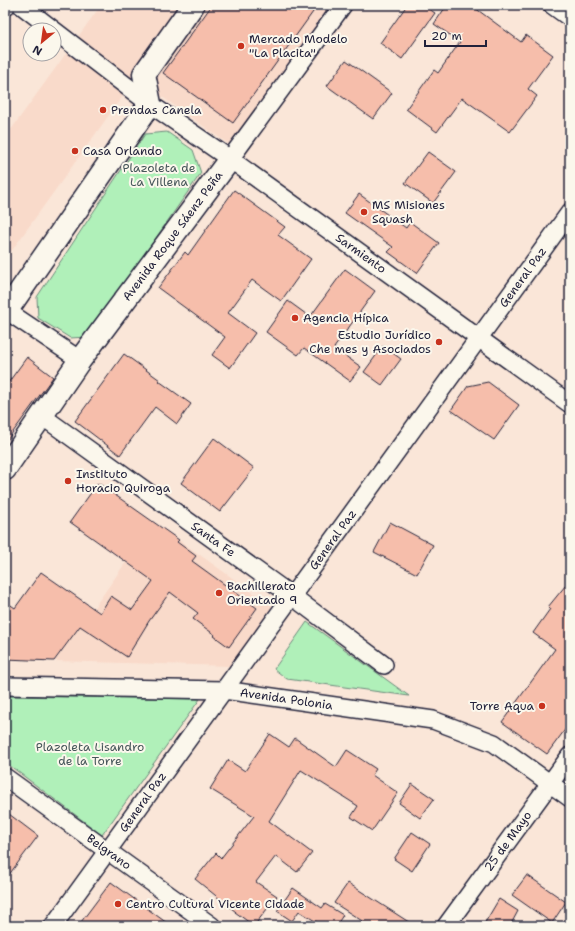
<svg xmlns="http://www.w3.org/2000/svg" width="575" height="931" font-family="'Shantell Sans',sans-serif">
<rect width="100%" height="100%" fill="#fae6d8"/>
<filter id="ink" filterUnits="userSpaceOnUse"><feTurbulence type="fractalNoise" baseFrequency=".025" numOctaves="2"/><feDisplacementMap in="SourceGraphic" scale="8" xChannelSelector="R" yChannelSelector="G"/><feConvolveMatrix kernelMatrix="1 2 1 2 8 2 1 2 1" color-interpolation-filters="sRGB"/></filter>
<g filter="url(#ink)">
<path fill="#f9daca" d="M 101,5 L 188,5 L 5,260 L 5,138 Z
M 205,5 L 336,5 L 234,148 L 147,86 Z
M 179,540 L 273,607 L 231,666 L 54,661 L 93,609 L 126,562 L 151,579 Z"/>
<path fill="#b0f0b9" stroke="#69897a" d="M 167,132 L 193,150 L 201,173 L 87,337 L 70,338 L 38,318 L 37,297 L 145,134 Z
M 307,622 L 409,696 L 287,679 L 274,669 Z
M 5,696 L 200,699 L 102,835 L 5,762 Z"/>
<path fill="#f6beab" stroke="#22223b" d="M 212,5 L 318,5 L 233,123 L 163,73 Z
M 407,5 L 423,5 L 435,13 L 402,59 L 380,43 Z
M 447,5 L 471,5 L 521,42 L 526,35 L 553,55 L 528,89 L 537,96 L 510,132 L 462,98 L 437,132 L 406,109 L 434,70 L 438,73 L 460,42 L 434,24 Z
M 346,60 L 392,93 L 373,119 L 327,86 Z
M 428,152 L 456,172 L 433,203 L 405,183 Z
M 234,190 L 285,227 L 278,235 L 311,259 L 281,301 L 252,280 L 228,313 L 255,333 L 230,368 L 212,355 L 225,337 L 158,288 L 185,252 L 188,255 Z
M 359,194 L 406,228 L 410,222 L 439,243 L 417,273 L 388,252 L 393,247 L 345,213 Z
M 345,269 L 375,291 L 334,348 L 361,367 L 350,381 L 304,348 L 298,355 L 266,332 L 288,301 L 310,317 Z
M 383,346 L 401,359 L 382,385 L 364,372 Z
M 124,354 L 160,380 L 159,381 L 191,404 L 177,424 L 155,407 L 120,455 L 75,421 Z
M 27,357 L 53,377 L 5,443 L 5,387 Z
M 488,382 L 519,405 L 494,440 L 451,410 L 468,386 Z
M 214,438 L 254,468 L 220,512 L 181,483 Z
M 98,483 L 179,540 L 177,542 L 196,556 L 192,561 L 257,608 L 229,647 L 214,636 L 215,635 L 193,619 L 198,613 L 170,592 L 149,621 L 127,657 L 80,626 L 54,661 L 5,659 L 5,601 L 15,608 L 41,572 L 100,613 L 111,596 L 132,610 L 153,581 L 70,522 Z
M 390,522 L 433,545 L 417,574 L 374,552 Z
M 570,580 L 570,723 L 547,754 L 502,722 L 555,649 L 533,633 L 550,609 L 548,607 Z
M 270,734 L 289,747 L 295,738 L 336,767 L 347,750 L 376,769 L 372,775 L 398,793 L 372,831 L 351,817 L 358,806 L 301,770 L 269,821 L 312,853 L 297,872 L 276,856 L 256,882 L 277,896 L 254,926 L 235,912 L 236,912 L 195,879 L 216,853 L 221,858 L 254,816 L 210,789 L 228,760 L 245,771 Z
M 412,784 L 434,799 L 420,818 L 399,803 Z
M 5,811 L 38,836 L 5,880 Z
M 412,832 L 430,844 L 412,871 L 394,859 Z
M 527,875 L 566,902 L 552,923 L 512,895 Z
M 111,882 L 171,926 L 78,926 Z
M 348,883 L 415,926 L 370,926 L 334,903 Z
M 293,888 L 322,908 L 325,904 L 343,915 L 336,926 L 323,926 L 299,911 L 292,921 L 277,911 Z
M 499,899 L 518,911 L 510,926 L 483,926 Z"/>
<g fill="none" stroke-linecap="round" stroke-linejoin="round">
<defs>
<g id="street">
<path id="s1" d="M 21,5 L 150,104 L 230,159 L 570,404"/>
<path d="M 552,5 L 570,18"/>
<path d="M 5,7 L 7,5"/>
<path d="M 230,159 L 343,5"/>
<path d="M 7,311 L 80,360"/>
<path id="s2" d="M 42,416 L 292,596 L 384,665"/>
<path id="s3" d="M 5,686 L 224,690 L 433,720 L 494,743 L 570,798"/>
<path id="s4" d="M 5,777 L 212,926"/>
<path id="s5" d="M 53,926 L 570,212"/>
<path id="s6" d="M 446,926 L 570,756"/>
</g>
<g id="secondary">
<path d="M 5,313 L 150,104 L 144,74 L 193,5"/>
<path id="s7" d="M 5,469 L 80,360 L 230,159"/>
</g>
</defs>
<use href="#street" stroke="#22223b" stroke-width="20"/>
<use href="#secondary" stroke="#22223b" stroke-width="25"/>
<use href="#street" stroke="#fbf7ec" stroke-width="17"/>
<use href="#secondary" stroke="#fbf7ec" stroke-width="22"/>
</g>
</g>
<g fill="#c8321e" stroke="#fbf7ec" stroke-width="1.5">
<circle cx="241" cy="46" r="4"/>
<circle cx="103" cy="110" r="4"/>
<circle cx="75" cy="151" r="4"/>
<circle cx="364" cy="212" r="4"/>
<circle cx="295" cy="318" r="4"/>
<circle cx="439" cy="342" r="4"/>
<circle cx="68" cy="481" r="4"/>
<circle cx="219" cy="593" r="4"/>
<circle cx="542" cy="706" r="4"/>
<circle cx="118" cy="904" r="4"/>
</g>
<g text-anchor="middle" stroke-width="4" stroke-linejoin="round" paint-order="stroke">
<g font-size="12" fill="#22223b" stroke="#fbf7ec" text-anchor="start">
<text x="249" y="43">Mercado Modelo<tspan x="249" dy="14">"La Placita"</tspan></text>
<text x="111" y="114">Prendas Canela</text>
<text x="83" y="155">Casa Orlando</text>
<text x="372" y="209">MS Misiones<tspan x="372" dy="14">Squash</tspan></text>
<text x="303" y="322">Agencia Hípica</text>
<text x="431" y="339" text-anchor="end">Estudio Jurídico<tspan x="431" dy="14">Che mes y Asociados</tspan></text>
<text x="76" y="478">Instituto<tspan x="76" dy="14">Horacio Quiroga</tspan></text>
<text x="227" y="590">Bachillerato<tspan x="227" dy="14">Orientado 9</tspan></text>
<text x="534" y="710" text-anchor="end">Torre Aqua</text>
<text x="126" y="908">Centro Cultural Vicente Cidade</text>
</g>
<g font-size="12" fill="#46565a" stroke="#fbf7ec">
<text x="159" y="172">Plazoleta de<tspan x="159" dy="14">La Villena</tspan></text>
<text x="90" y="751">Plazoleta Lisandro<tspan x="90" dy="14">de la Torre</tspan></text>
</g>
<g font-size="12" fill="#22223b" stroke="#fbf7ec">
<text dy="4" stroke="none"><textPath href="#s7" startOffset="287">Avenida Roque Sáenz Peña</textPath></text>
<text dy="4" stroke="none"><textPath href="#s1" startOffset="421">Sarmiento</textPath></text>
<text dy="4" stroke="none"><textPath href="#s5" startOffset="801">General Paz</textPath></text>
<text dy="4" stroke="none"><textPath href="#s2" startOffset="211">Santa Fe</textPath></text>
<text dy="4" stroke="none"><textPath href="#s5" startOffset="477">General Paz</textPath></text>
<text dy="4" stroke="none"><textPath href="#s3" startOffset="282">Avenida Polonia</textPath></text>
<text dy="4" stroke="none"><textPath href="#s5" startOffset="153">General Paz</textPath></text>
<text dy="4" stroke="none"><textPath href="#s6" startOffset="105">25 de Mayo</textPath></text>
<text dy="4" stroke="none"><textPath href="#s4" startOffset="128">Belgrano</textPath></text>
</g>
</g>
<rect width="575" height="931" fill="none" stroke="#fbf7ec" stroke-width="20"/>
<rect x="10" y="10" width="555" height="911" fill="none" stroke="#22223b" stroke-width="1.5" filter="url(#ink)"/>
<g transform="translate(42 42) rotate(209)"><circle r="19" fill="#fbf7ec" stroke="#a4a2a5"/>
<path d="M0-3L7 15L0 10L-7 15Z" fill="#c8321e"/>
<text y="-6" font-size="11" font-weight="bold" text-anchor="middle" fill="#22223b">N</text>
</g>
<path d="M425 40v6h61v-6" fill="none" stroke="#22223b" stroke-width="2"/>
<text x="431" y="40" font-size="12" fill="#22223b" stroke="#fbf7ec" stroke-width="3" paint-order="stroke">20 m</text>
</svg>
